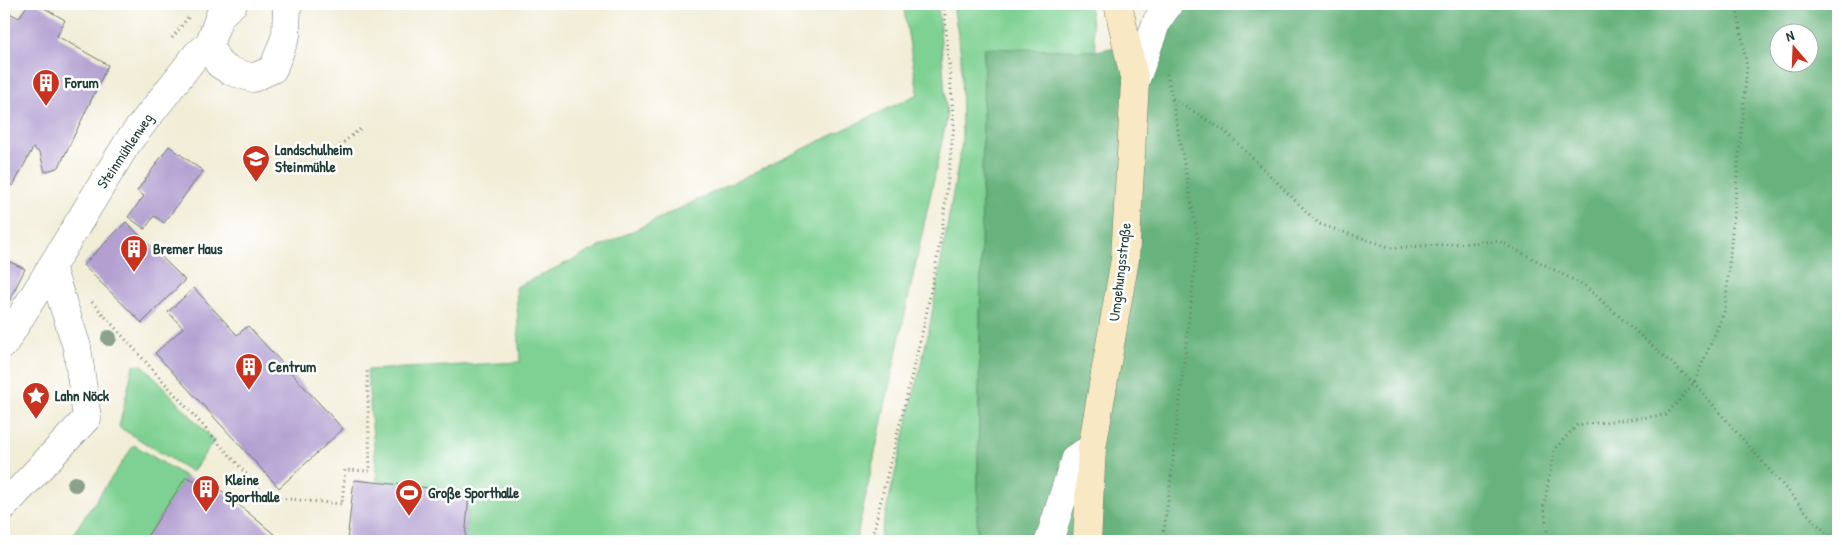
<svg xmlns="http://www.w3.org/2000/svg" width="1842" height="545" font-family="'Patrick Hand',sans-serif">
<rect width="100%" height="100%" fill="#fff"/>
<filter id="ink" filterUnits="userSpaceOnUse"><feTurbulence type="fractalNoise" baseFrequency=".02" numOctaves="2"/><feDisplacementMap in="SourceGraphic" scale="10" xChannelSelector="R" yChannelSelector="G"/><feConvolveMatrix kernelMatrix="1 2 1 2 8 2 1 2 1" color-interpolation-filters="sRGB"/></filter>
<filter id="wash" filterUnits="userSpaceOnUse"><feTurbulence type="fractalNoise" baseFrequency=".0096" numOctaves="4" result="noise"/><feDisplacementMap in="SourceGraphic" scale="20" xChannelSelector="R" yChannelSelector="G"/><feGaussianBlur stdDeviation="1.12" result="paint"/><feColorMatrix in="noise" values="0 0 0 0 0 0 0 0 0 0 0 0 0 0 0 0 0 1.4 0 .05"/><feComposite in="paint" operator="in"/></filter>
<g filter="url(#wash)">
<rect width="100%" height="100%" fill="#f2edd7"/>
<path fill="#7fd193" stroke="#4f8764" d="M 903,4 L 938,4 L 947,118 L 856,541 L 465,541 L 469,492 L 377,481 L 367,370 L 520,362 L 516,287 L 918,94 Z
M 953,4 L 1089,4 L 1096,51 L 984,49 L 977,541 L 879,541 L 929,330 L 962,142 L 961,54 Z
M 143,365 L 214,441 L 192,472 L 119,427 L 133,366 Z
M 134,445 L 186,477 L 144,541 L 68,541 Z"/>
<path fill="#67b37d" stroke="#437858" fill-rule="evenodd" d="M 1177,4 L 1838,4 L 1838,541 L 977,541 L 984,48 L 1096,51 L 1119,46 ZM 1780,32 L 1810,32 L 1810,62 L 1780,62 Z"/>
<g id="blocks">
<path fill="#b3a0d1" d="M 28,4 L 37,4 L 65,20 L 57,36 L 108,65 L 59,167 L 45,172 L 40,153 L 33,148 L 13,186 L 4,181 L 4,10 L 19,18 Z
M 169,146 L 203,171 L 164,223 L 154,216 L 145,229 L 128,217 L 144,196 L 137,191 Z
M 126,222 L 185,280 L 142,323 L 83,265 Z
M 4,259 L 25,269 L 4,311 Z
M 194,288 L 237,335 L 248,326 L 343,429 L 279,488 L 155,353 L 183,328 L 168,312 Z
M 186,477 L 222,491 L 275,535 L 271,541 L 144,541 Z
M 354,480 L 469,492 L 465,541 L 347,541 Z"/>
</g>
</g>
<g filter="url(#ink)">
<use href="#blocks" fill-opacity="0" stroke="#697b6d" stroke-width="1"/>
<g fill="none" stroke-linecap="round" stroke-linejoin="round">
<defs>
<path id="minor" d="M 209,45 L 219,64 L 230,71 L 253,78 L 273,69 L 286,35 L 287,4
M 1135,82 L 1157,21 L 1169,4
M 4,344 L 128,142 L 197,54 L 209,45 L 220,15 L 233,4
M 4,506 L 87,418 L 77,347 L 51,267
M 1049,541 L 1075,458 L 1092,448"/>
<path id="secondary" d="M 1087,541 L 1092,448 L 1125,259 L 1135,82 L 1118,4"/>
</defs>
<use href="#minor" stroke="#697b6d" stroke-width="29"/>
<use href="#secondary" stroke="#697b6d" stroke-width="29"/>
<path stroke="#697b6d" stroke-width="3" stroke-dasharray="1 4" stroke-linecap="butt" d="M 172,38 L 190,15
M 1167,74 L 1172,98 L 1226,132 L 1319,224 L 1392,248 L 1499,241 L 1585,286 L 1694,383 L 1813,520 L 1835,541
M 286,166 L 318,163 L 360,129
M 92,302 L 267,497 L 342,504 L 345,470 L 370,471 L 367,370
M 871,541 L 925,321 L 942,232 L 954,125 L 944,4
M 1162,541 L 1169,495 L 1198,239 L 1172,98
M 1548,541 L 1544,506 L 1554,450 L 1577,425 L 1666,415 L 1694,383 L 1725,310 L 1747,67 L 1736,4"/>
<use href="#minor" stroke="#fff" stroke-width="28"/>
<use href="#secondary" stroke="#f8e8c3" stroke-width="28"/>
</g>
<g fill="#8ba18b">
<circle cx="109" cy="338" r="8"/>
<circle cx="75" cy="484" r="8"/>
</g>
</g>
<defs>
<symbol id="building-pin" viewBox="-11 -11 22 30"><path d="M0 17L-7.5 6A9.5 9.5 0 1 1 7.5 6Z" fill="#c8321e" stroke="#fff"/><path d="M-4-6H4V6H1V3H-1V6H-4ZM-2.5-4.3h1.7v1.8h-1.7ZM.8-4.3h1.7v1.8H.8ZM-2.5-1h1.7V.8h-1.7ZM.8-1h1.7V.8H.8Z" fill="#fff"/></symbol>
<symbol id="school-pin" viewBox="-11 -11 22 30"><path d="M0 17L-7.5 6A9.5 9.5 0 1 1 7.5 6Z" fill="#c8321e" stroke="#fff"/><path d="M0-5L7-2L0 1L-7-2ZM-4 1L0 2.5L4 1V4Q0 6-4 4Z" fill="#fff"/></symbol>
<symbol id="sight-pin" viewBox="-11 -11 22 30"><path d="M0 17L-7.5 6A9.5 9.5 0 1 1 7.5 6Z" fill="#c8321e" stroke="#fff"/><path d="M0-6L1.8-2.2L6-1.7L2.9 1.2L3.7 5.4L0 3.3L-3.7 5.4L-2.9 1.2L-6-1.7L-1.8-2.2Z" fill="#fff"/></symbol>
<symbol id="stadium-pin" viewBox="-11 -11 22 30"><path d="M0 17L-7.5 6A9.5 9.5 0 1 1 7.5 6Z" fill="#c8321e" stroke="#fff"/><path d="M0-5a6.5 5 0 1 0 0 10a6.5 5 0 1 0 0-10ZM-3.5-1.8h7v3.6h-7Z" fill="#fff"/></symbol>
</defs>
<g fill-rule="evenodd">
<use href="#building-pin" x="30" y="67" width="32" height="43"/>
<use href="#school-pin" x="240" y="143" width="32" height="43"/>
<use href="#building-pin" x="118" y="233" width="32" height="43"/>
<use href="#building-pin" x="233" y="351" width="32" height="43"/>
<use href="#sight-pin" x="20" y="380" width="32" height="43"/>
<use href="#building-pin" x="190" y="473" width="32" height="43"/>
<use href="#stadium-pin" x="393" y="477" width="32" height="43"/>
</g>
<g text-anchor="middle" stroke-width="5" stroke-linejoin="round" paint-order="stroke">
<g font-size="15" font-weight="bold" fill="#1f3d34" stroke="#fff" text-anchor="start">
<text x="65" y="88">Forum</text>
<text x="275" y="155">Landschulheim<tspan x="275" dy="17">Steinmühle</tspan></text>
<text x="153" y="254">Bremer Haus</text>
<text x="268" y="372">Centrum</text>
<text x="55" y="401">Lahn Nöck</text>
<text x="225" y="485">Kleine<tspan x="225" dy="17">Sporthalle</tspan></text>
<text x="428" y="498">Große Sporthalle</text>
</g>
<g font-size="15" fill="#1f3d34" stroke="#fff">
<text transform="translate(125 151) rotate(-56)" y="5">Steinmühlenweg</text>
<text transform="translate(1120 272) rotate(-83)" y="5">Umgehungsstraße</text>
</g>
</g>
<rect width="1842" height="545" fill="none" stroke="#fff" stroke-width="20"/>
<g transform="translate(1794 48) rotate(341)"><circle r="24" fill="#ffffff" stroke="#a5b1ae"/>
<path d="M0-4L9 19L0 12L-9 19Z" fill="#c8321e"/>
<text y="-8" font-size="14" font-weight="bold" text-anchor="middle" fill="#1f3d34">N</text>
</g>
</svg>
